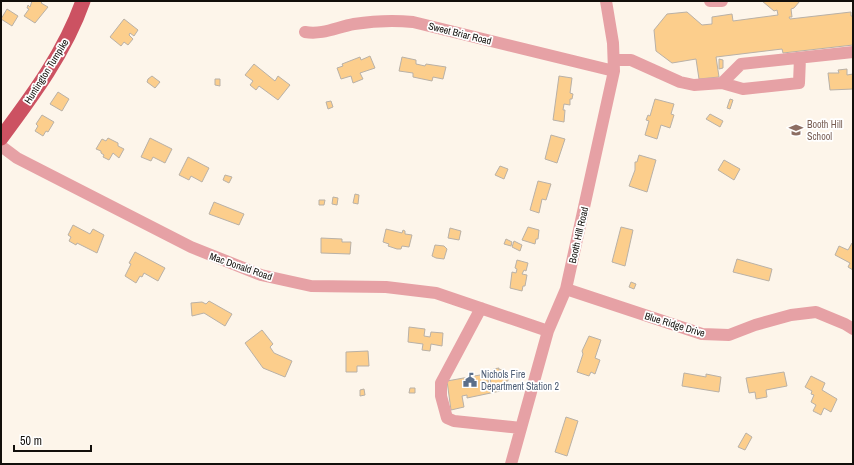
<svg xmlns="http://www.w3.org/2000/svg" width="854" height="465" font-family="'Archivo Narrow',sans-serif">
<rect width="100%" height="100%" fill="#fdf5ea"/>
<path fill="#fcce8c" stroke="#b9b1a7" d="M 32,1 L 43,1 L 41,3 L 48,7 L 35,23 L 24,16 L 29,9 L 27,8 L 28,5 L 30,7 Z
M 762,1 L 800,1 L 794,8 L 791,9 L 792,17 L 789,17 L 790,19 L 851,12 L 851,16 L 853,16 L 853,45 L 783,53 L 782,49 L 716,57 L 719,77 L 699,79 L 696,59 L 672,63 L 656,51 L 654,30 L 667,14 L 687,12 L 702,25 L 712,24 L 712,17 L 732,14 L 733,21 L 778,15 L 777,10 L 774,11 Z
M 7,9 L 18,16 L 12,26 L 1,19 Z
M 124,19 L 138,30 L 134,36 L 130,33 L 129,35 L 133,39 L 128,45 L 124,42 L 121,46 L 110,37 Z
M 370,56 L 375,68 L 360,73 L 363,79 L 353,83 L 351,76 L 341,79 L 337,68 L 343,66 L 342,64 L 360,57 L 361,60 Z
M 402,57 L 416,60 L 416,64 L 425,66 L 426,64 L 446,67 L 443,79 L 433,77 L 432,81 L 413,77 L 413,73 L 399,71 Z
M 719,59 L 723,60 L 723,68 L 719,69 Z
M 254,64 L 275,81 L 278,76 L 290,85 L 278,100 L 259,86 L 256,90 L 250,85 L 253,81 L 245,75 Z
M 847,69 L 847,75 L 853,74 L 853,89 L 830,90 L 828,73 L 839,73 L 838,70 Z
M 152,76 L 160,82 L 155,88 L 147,82 L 148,79 Z
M 559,76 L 572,78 L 570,93 L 573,94 L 572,99 L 570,99 L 570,105 L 564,104 L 563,110 L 565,110 L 564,122 L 553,120 Z
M 215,79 L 220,79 L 220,86 L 215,85 Z
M 58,92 L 69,99 L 62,111 L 50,104 Z
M 655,99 L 674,104 L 671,114 L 674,115 L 670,128 L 661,125 L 657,139 L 645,135 L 649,121 L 646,120 L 648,115 L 650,116 Z
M 730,99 L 733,100 L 730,109 L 727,108 Z
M 331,101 L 333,107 L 328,109 L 326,102 Z
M 710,114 L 723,121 L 720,127 L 706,119 Z
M 42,115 L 54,122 L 48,132 L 46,131 L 43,136 L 35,131 L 38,126 L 36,124 Z
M 551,135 L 565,139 L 557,163 L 545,159 Z
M 108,138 L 118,143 L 118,146 L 124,149 L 119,158 L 113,153 L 109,160 L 103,157 L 104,155 L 101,153 L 101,151 L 96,149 L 102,139 L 106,141 Z
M 150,138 L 172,149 L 165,163 L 153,157 L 151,161 L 141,157 Z
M 639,155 L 656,160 L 647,192 L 629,186 L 635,170 L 635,162 L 637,162 Z
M 188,157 L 209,168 L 202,182 L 191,176 L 189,180 L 179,175 Z
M 724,160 L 740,169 L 734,180 L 718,170 Z
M 500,166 L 508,169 L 504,179 L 495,175 Z
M 225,175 L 232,177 L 229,183 L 223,180 Z
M 538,181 L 551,184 L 546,200 L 542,199 L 539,213 L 530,210 Z
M 355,194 L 359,195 L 358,204 L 353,203 Z
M 333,197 L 338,198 L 337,205 L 332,204 Z
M 319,200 L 325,200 L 324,205 L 319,205 Z
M 214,202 L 244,214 L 239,225 L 209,214 Z
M 73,225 L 90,234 L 93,229 L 104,235 L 97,253 L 77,243 L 76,245 L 69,241 L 71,237 L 68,235 Z
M 528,227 L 539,230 L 538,239 L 536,239 L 535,244 L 522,240 Z
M 621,227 L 633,230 L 625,266 L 612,262 Z
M 450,228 L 461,231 L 459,240 L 448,238 Z
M 386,229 L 402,233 L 403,230 L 405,231 L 405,234 L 412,235 L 409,247 L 402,246 L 401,249 L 397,249 L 388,246 L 389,244 L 383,242 Z
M 321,238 L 342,239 L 342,242 L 351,242 L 350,254 L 321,253 Z
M 506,239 L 512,242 L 511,246 L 504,244 Z
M 514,241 L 522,245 L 520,251 L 512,247 Z
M 852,243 L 853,243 L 853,270 L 848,267 L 850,263 L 835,255 L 839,246 L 848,250 Z
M 435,245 L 444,246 L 447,249 L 444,259 L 436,258 L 432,256 Z
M 135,252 L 165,268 L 158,281 L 144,273 L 142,277 L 140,276 L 136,283 L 125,276 L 131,264 L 129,263 Z
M 737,259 L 772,269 L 769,281 L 733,272 Z
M 517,260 L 528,263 L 526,271 L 524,270 L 522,274 L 527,275 L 525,286 L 523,286 L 522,291 L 510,288 L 512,272 L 516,273 L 517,269 L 515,268 Z
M 631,282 L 636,284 L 634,289 L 629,287 Z
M 209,301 L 232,314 L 225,326 L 204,313 L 192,316 L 191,303 L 202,302 L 206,304 Z
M 409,327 L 425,329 L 424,336 L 430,337 L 431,332 L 443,333 L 442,346 L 431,344 L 430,351 L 422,350 L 423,344 L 408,342 Z
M 262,330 L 273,344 L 270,347 L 274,353 L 292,361 L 285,377 L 263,368 L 245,343 Z
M 589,336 L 601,340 L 595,358 L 600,360 L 595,374 L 591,372 L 589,376 L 577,372 L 583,354 L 582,351 Z
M 368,351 L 369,366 L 357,366 L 357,372 L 346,372 L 346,352 Z
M 499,368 L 499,370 L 504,369 L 505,374 L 507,374 L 508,381 L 506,381 L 505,390 L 467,398 L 467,395 L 462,396 L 464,407 L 451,410 L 447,381 L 480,375 L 481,377 L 487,376 L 489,384 L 491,384 L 489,372 L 493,371 L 493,369 Z
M 784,372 L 787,386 L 766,390 L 767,397 L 756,399 L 755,392 L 749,393 L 746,378 Z
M 684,373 L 706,377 L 706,374 L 721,377 L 719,392 L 682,386 Z
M 811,376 L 825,383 L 822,390 L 837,399 L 831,412 L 824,408 L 821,415 L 813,411 L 816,405 L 811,402 L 814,395 L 811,394 L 812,391 L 805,387 Z
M 410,388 L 415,388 L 415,393 L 409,393 Z
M 364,389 L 365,395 L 360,396 L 360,390 Z
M 566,417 L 578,421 L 567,456 L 555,452 Z
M 746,433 L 752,437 L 745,450 L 738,447 Z"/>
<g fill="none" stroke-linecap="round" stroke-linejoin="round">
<path stroke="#e6a1a5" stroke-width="12" d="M 710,1 L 722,1
M 305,32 C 323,35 337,27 354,24 C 373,21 394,20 413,22 L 614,71
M 614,60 L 631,60 L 680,82 L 694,85 L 722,83 L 743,89 L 799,83 L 800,58
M 722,83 L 741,64 L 853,52
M 1,146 L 17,158 L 191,247 L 261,275 L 311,286 L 386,287 L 436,293 L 548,331
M 566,289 L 702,334 L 729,335 L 755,325 L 791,315 L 816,312 L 845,324 L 853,329
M 481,308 L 441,383 L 441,396 L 447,418 L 454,421 L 521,428
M 511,464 L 548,331 L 566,289 L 614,71 L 613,43 L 606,1"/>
<path stroke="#cc5262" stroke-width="15" d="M 1,138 C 33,95 65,52 83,1"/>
</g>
<defs>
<symbol id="school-bare" viewBox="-9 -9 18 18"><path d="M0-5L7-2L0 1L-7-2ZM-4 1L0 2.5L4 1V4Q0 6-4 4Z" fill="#8d6e63" stroke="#fff" stroke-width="2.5" paint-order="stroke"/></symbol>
<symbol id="civic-bare" viewBox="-9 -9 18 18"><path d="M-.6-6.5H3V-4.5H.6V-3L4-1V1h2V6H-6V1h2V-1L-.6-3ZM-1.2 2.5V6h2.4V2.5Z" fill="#5c6f8a" stroke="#fff" stroke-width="2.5" paint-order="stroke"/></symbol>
</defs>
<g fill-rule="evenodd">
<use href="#school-bare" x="786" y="120" width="20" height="20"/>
<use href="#civic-bare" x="460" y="370" width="20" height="20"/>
</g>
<g text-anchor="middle" stroke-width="3.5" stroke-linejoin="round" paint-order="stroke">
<g font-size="10" fill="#120f0b" stroke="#fff">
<text transform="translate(460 33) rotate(14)" y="4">Sweet Briar Road</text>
<text transform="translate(46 71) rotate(-58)" y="4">Huntington Turnpike</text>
<text transform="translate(578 235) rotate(-77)" y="4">Booth Hill Road</text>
<text transform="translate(241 266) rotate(19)" y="4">Mac Donald Road</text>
<text transform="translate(675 324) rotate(17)" y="4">Blue Ridge Drive</text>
</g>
<g font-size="10" fill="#785e54" stroke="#fff" text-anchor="start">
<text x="807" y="128">Booth Hill<tspan x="807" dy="12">School</tspan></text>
</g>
<g font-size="10" fill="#4e5e75" stroke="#fff" text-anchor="start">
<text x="481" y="378">Nichols Fire<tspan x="481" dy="12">Department Station 2</tspan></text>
</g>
</g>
<rect width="854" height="465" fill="none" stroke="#120f0b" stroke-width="4"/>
<path d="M14 445v6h77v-6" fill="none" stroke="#120f0b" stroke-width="2"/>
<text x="20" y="445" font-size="12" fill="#120f0b" stroke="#ffffff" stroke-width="3" paint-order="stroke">50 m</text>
</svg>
